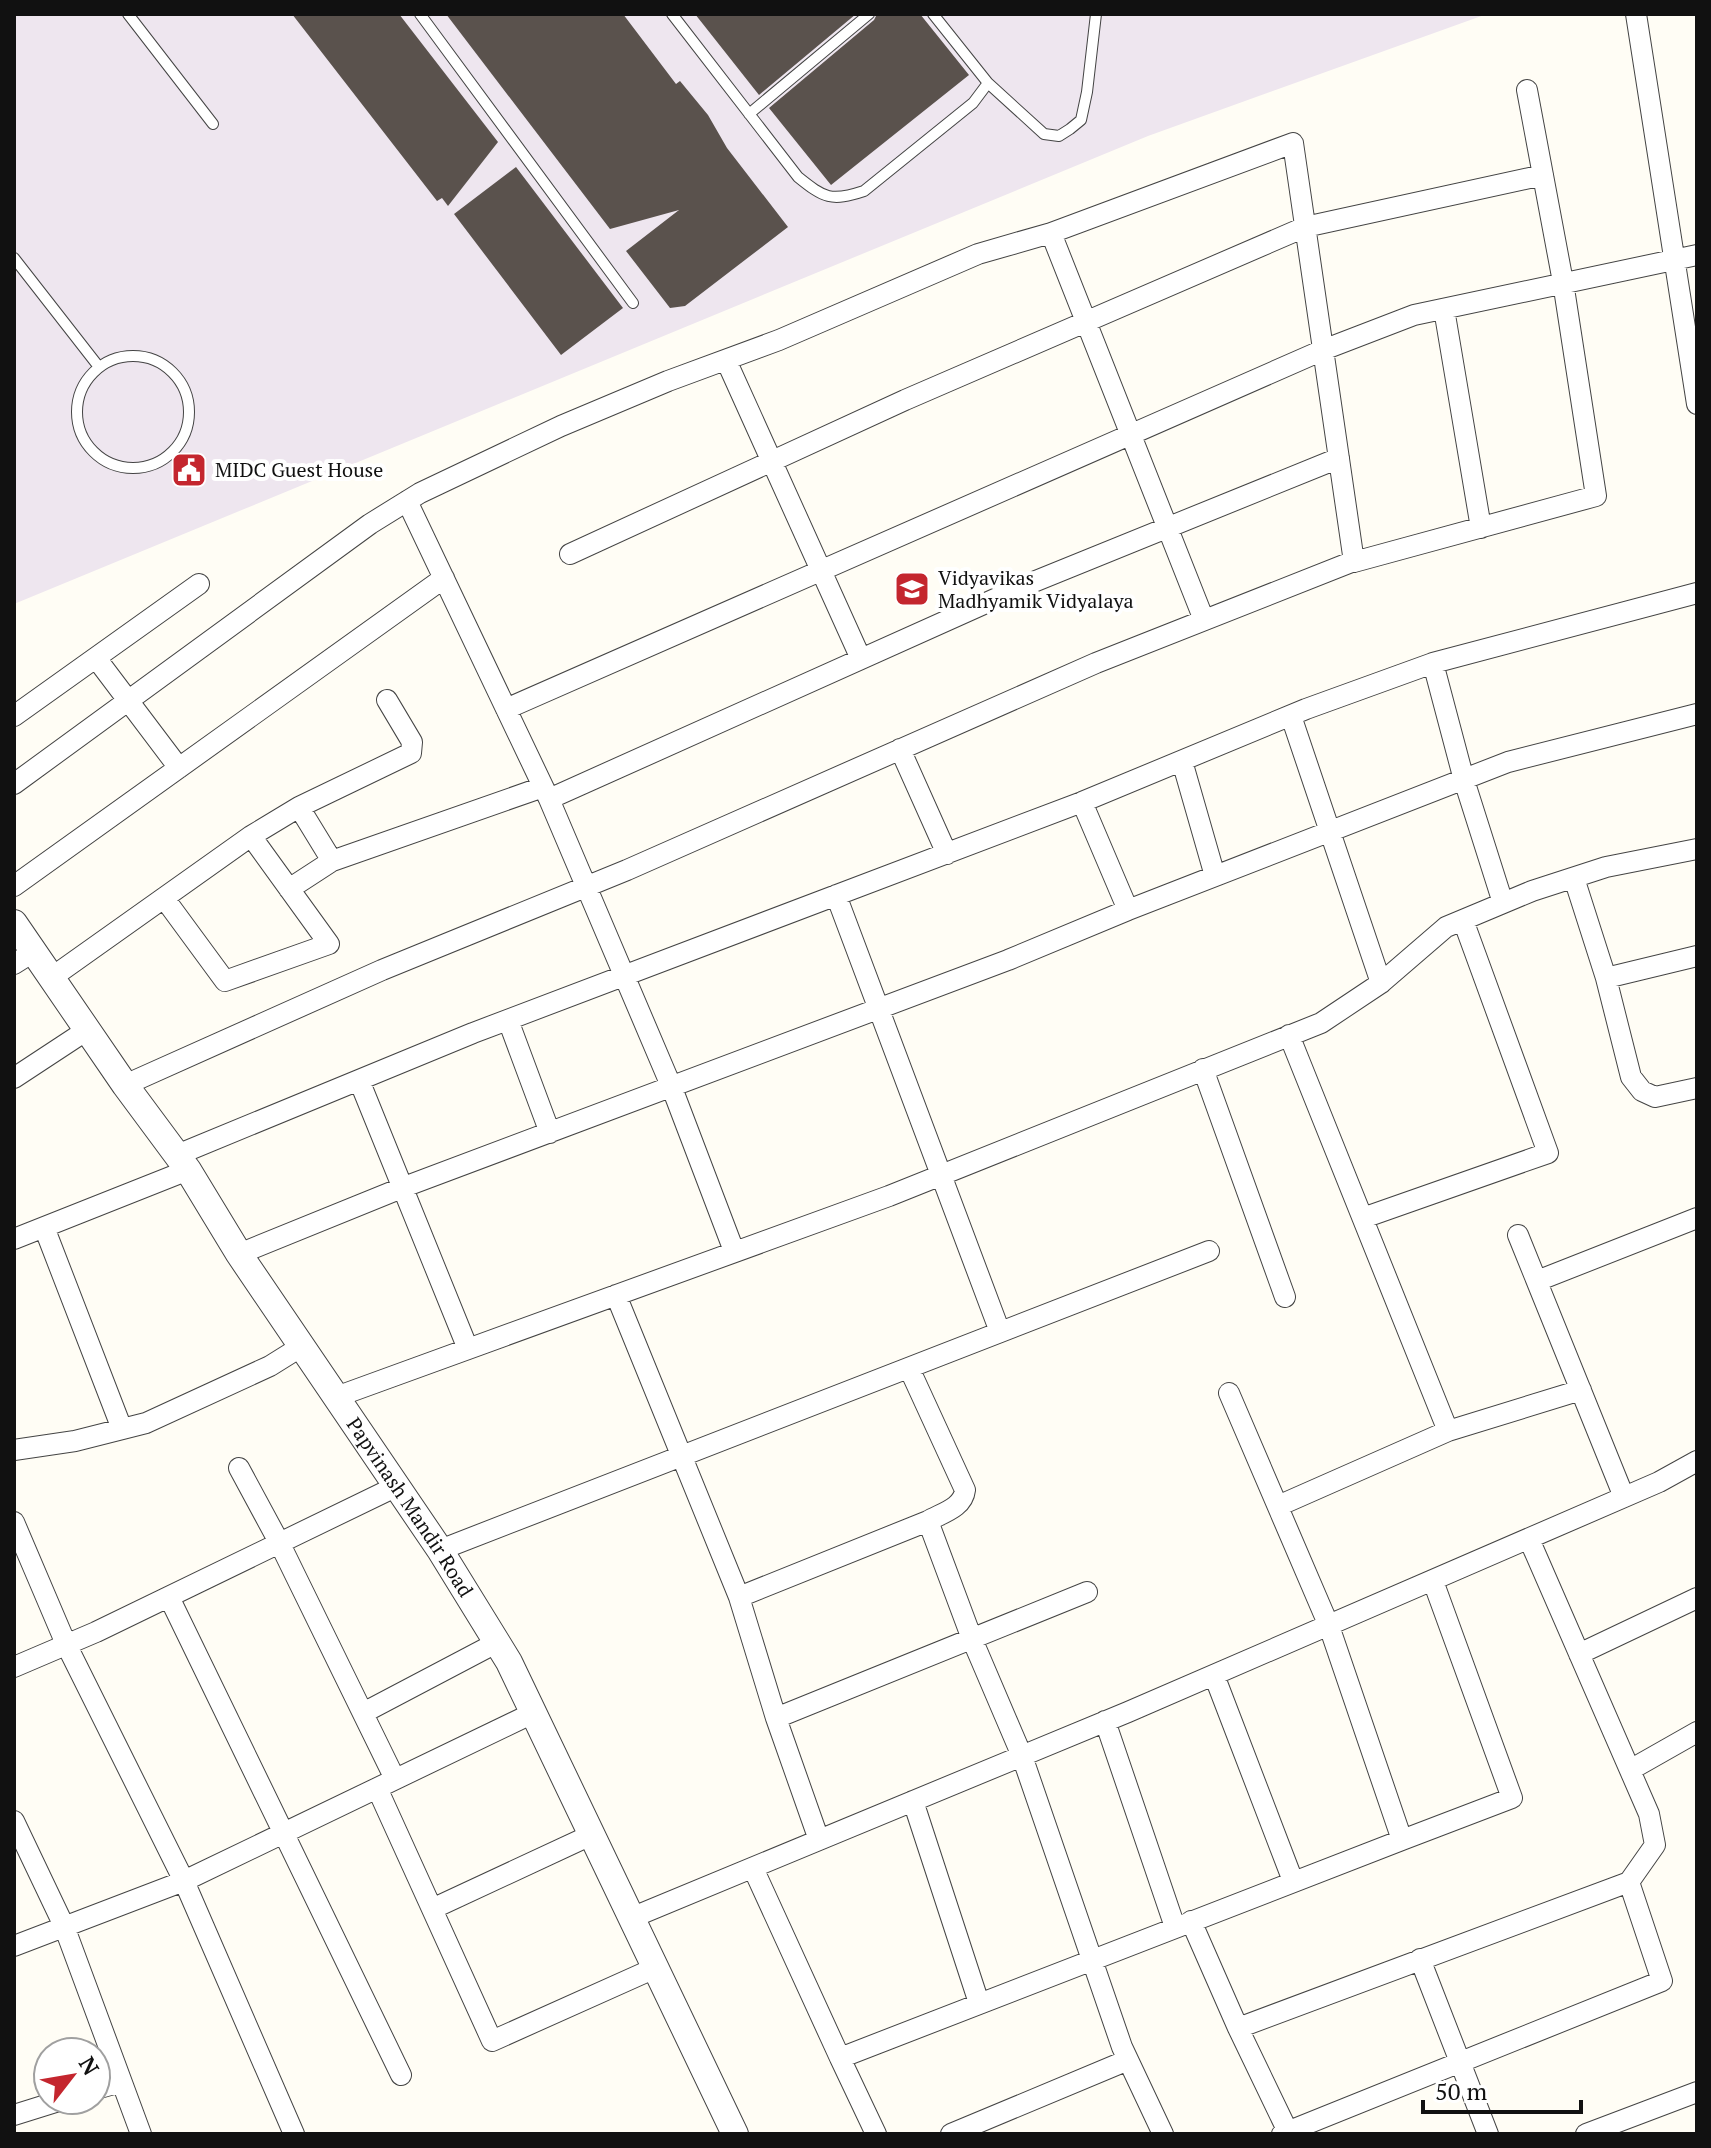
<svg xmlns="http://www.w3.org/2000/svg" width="1711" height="2148" font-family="'PT Serif',serif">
<rect width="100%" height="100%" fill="#fffdf5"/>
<path fill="#eee6ef" d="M 14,14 L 1487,14 L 1148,136 L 14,604 Z"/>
<path fill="#5a524d" d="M 292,14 L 399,14 L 498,142 L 448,206 L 442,198 L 437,201 Z
M 446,14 L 623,14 L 676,84 L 680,81 L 708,115 L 727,148 L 788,227 L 685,306 L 670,308 L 626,251 L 679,210 L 610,229 Z
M 695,14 L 856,14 L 759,95 Z
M 877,14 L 920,14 L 969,75 L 831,185 L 769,108 L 874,20 Z
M 516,167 L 623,308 L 561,355 L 454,214 Z"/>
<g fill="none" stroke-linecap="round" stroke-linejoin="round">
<defs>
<path id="service" d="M 128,14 L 213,124
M 420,14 L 633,303
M 672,14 L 798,177 C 824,198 831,202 864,191 L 973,103 L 988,83 L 933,14
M 988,83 L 1044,134 L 1059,136 L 1070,129 L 1081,120 L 1087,92 L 1096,14
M 749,114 L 869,14
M 14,258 L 99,367
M77 412a56 56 0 1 1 112 0a56 56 0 1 1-112 0Z"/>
<path id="minor" d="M 1636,14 L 1697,404
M 1051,233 L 1204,620
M 1444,309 L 1481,528
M 726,360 L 861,659
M 407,501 L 549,799 L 1026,585 L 1339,458
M 570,554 L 905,400 L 1305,227 L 1543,175
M 96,658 L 179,768
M 1433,663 L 1464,780 L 1503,903
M 506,709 L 1323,350 L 1414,315 L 1697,255
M 14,716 L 199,584
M 1291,716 L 1381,983
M 900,749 L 947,854
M 1182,761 L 1215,876
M 14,784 L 370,524 L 420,493 L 561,426 L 668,381 L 779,340 L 978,254 L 1051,233 L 1293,143 L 1354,562 L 1596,496 L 1563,282 L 1527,90
M 549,799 L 672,1088 L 734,1251
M 1082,802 L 1128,910
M 251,836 L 299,807 L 411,753 L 412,742 L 387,700
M 332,861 L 543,787
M 1574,878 L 1606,978 L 1697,956
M 14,886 L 444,578
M 289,889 L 332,861 L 299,807
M 836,895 L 1000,1332
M 14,964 L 33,952
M 51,978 L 251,836 L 329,944 L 225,981 L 164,898
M 1606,978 L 1631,1077 L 1642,1091 L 1655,1097 L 1697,1088
M 508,1020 L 550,1133
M 1289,1035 L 1448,1431
M 1203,1069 L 1285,1297
M 14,1078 L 87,1030
M 359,1080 L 468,1349
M 125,1085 L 382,970 L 627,870 L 1096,663 L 1354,561
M 177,1155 L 473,1033 L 1082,802 L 1306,709 L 1433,663 L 1697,593
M 1363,1218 L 1548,1153 L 1463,920
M 44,1227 L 122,1429
M 1518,1235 L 1624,1497
M 14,1239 L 188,1170
M 239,1254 L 404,1187 L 1008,960 L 1128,910 L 1508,762 L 1697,714
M 1537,1281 L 1697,1218
M 616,1295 L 739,1597
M 909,1368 L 965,1490 C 963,1508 942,1513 928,1521
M 336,1397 L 889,1196 L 1321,1023 L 1381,983 L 1446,927 L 1532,891 L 1606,867 L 1697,849
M 14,1450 L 75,1441 L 146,1423 L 270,1366 L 302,1346
M 239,1468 L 280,1544 L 395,1779
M 1278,1506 L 1448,1431 L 1581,1390
M 14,1522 L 66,1644 L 184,1881 L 294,2134
M 440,1550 L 1209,1251
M 169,1597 L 401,2075
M 1579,1654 L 1697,1598
M 14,1667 L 96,1632 L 395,1487
M 1214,1675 L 1293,1881
M 363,1713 L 496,1643
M 776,1718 L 1087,1592
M 1105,1721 L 1175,1927
M 1630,1770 L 1697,1732
M 377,1788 L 492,2041 L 655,1968
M 913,1801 L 979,2003
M 14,1821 L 64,1926 L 141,2134
M 819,1840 L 776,1718 L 739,1597 L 928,1521 L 972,1639 L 1022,1756 L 1122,2047 L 1163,2134
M 1402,1840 L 1512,1798 L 1433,1581
M 753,1868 L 840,2058 L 1402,1840 L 1329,1626 L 1229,1393
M 432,1909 L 591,1835
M 631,1918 L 1128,1712 L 1659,1482 L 1697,1461
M 1191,1921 L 1238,2028
M 14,1946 L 184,1881 L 533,1713
M 1420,1959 L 1488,2134
M 840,2058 L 876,2134
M 96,2089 L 121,2082
M 14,2115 L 62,2100
M 951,2134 L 1128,2060
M 1282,2134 L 1662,1981 L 1629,1882
M 1289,2134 L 1238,2028 L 1629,1882 L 1655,1845 L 1649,1814 L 1529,1539
M 1586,2134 L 1697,2092"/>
<g id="tertiary">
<path id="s1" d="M 14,923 L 125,1085 L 188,1170 L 239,1254 L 440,1550 L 509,1662 L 735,2134"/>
</g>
</defs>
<use href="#service" stroke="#444" stroke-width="12"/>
<use href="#minor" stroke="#444" stroke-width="22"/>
<use href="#tertiary" stroke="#444" stroke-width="28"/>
<use href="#service" stroke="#fff" stroke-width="10"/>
<use href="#minor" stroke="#fff" stroke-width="20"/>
<use href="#tertiary" stroke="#fff" stroke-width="26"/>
</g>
<defs>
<symbol id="civic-square" viewBox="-11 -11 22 22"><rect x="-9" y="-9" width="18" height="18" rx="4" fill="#c4262e" stroke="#fff"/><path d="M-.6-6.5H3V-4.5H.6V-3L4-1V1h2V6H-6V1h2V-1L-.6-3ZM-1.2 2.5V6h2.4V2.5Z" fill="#fff"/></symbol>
<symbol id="university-square" viewBox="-11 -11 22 22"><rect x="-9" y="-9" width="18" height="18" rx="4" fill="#c4262e" stroke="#fff"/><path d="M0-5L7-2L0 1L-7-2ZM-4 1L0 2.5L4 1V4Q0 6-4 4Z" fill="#fff"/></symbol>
</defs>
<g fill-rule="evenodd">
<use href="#civic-square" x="169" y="450" width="40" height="40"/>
<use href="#university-square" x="892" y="569" width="40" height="40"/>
</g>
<g text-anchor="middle" stroke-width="8" stroke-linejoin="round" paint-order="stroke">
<g font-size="20" fill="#111" stroke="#fff" text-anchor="start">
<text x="215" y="477">MIDC Guest House</text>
<text x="938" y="585">Vidyavikas<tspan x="938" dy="23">Madhyamik Vidyalaya</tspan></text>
</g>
<g font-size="20" fill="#111" stroke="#fff">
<text dy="7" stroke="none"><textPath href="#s1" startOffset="706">Papvinash Mandir Road</textPath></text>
</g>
</g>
<rect width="1711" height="2148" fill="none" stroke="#111111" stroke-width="32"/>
<g transform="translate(72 2076) rotate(59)"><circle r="38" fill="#ffffff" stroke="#a0a0a0" stroke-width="2"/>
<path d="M0-6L14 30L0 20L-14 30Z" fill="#c4262e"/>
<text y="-12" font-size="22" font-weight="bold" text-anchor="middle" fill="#111111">N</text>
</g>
<path d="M1423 2100v12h158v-12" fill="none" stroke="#111111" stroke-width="4"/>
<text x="1435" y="2100" font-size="24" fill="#111111" stroke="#ffffff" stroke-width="6" paint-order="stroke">50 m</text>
</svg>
